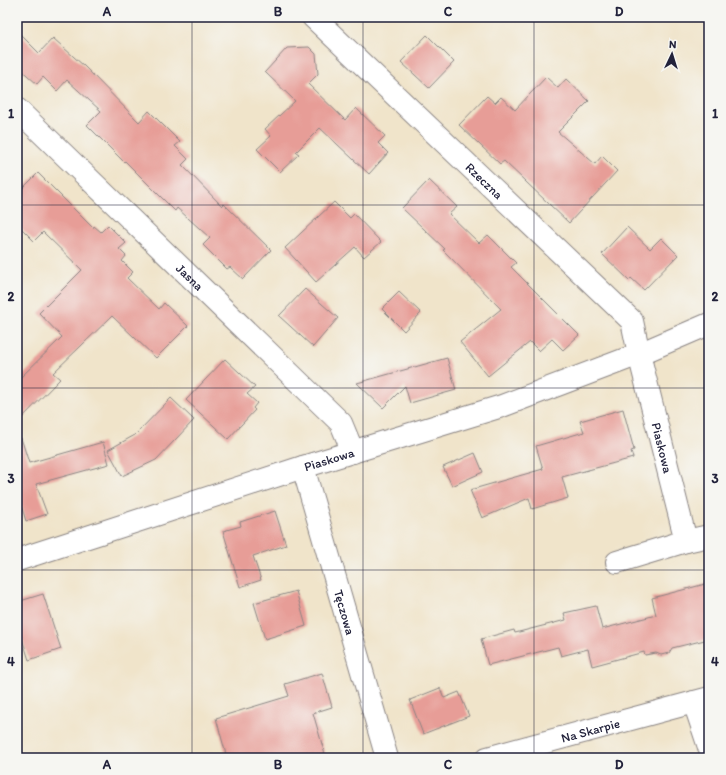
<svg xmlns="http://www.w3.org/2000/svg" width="726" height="775" font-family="Itim,sans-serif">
<rect width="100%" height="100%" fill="#f6f6f2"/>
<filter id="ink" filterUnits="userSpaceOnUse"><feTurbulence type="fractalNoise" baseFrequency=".025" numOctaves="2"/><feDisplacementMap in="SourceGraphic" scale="8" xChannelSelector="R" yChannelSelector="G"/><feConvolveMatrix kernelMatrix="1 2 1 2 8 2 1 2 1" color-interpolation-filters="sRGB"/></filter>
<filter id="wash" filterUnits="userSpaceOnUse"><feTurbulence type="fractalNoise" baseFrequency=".012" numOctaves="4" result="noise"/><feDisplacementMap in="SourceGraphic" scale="16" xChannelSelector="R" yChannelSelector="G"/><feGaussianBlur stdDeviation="0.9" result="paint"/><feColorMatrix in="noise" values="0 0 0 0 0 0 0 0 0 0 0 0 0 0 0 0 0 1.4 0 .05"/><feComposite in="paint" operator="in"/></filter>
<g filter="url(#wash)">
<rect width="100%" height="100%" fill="#f0e4ca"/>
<g id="blocks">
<path fill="#e79d97" d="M 17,31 L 39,53 L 53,38 L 84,66 L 139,122 L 149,111 L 180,142 L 175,146 L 188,159 L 182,165 L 222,206 L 224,204 L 271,250 L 243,279 L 230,267 L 227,269 L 203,245 L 210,238 L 177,208 L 175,211 L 125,161 L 124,162 L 87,125 L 101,111 L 67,80 L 57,91 L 43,77 L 37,84 L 17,66 Z
M 427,35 L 454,62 L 429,88 L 401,62 Z
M 309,47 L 316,54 L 318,74 L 308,84 L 345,120 L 356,108 L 385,136 L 378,143 L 388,153 L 369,174 L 320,128 L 296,152 L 299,154 L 280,172 L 257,149 L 271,136 L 265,129 L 295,101 L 265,72 L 287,48 Z
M 546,77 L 558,88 L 566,79 L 589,101 L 558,132 L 595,164 L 602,156 L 617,171 L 569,223 L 504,161 L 500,164 L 459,125 L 487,96 L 495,103 L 501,97 L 515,110 Z
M 38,173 L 93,228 L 94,226 L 101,232 L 108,225 L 126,243 L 119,249 L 126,256 L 122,261 L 133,272 L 127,278 L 159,309 L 164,303 L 188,326 L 156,358 L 112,316 L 53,373 L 60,379 L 17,423 L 17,381 L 62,337 L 39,313 L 82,270 L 43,232 L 34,241 L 17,224 L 17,194 Z
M 429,180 L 457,207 L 449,214 L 479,243 L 488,235 L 516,263 L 511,267 L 579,335 L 563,350 L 552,339 L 539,351 L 530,342 L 488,376 L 460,342 L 501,309 L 443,250 L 445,249 L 402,208 Z
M 334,202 L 350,218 L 354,214 L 381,242 L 364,257 L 355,247 L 316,282 L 285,248 Z
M 627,227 L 650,249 L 661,238 L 678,255 L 644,290 L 631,278 L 629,280 L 602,254 Z
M 305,289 L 338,318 L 313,347 L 279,316 Z
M 399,292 L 421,313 L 404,331 L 382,309 Z
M 447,358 L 456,390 L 410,403 L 405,386 L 383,408 L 357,383 Z
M 225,359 L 255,387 L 247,394 L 257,403 L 253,408 L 255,410 L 228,439 L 186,400 Z
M 171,398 L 194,420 L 156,460 L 122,476 L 108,450 L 135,435 Z
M 623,409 L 634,450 L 631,451 L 633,458 L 562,477 L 568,498 L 532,509 L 529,498 L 482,518 L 470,490 L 543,469 L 536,446 L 584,432 L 580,421 Z
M 17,438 L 21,438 L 29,463 L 103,442 L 109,464 L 36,484 L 47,514 L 26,521 L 17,492 Z
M 475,453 L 483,472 L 452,486 L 443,467 Z
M 275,511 L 286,545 L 253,556 L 261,580 L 240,587 L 223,531 L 241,526 L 240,522 Z
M 709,583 L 709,639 L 672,648 L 669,653 L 661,655 L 656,653 L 645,655 L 644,652 L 592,666 L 588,649 L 561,656 L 558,647 L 488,665 L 481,639 L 514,630 L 515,633 L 566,620 L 564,613 L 596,606 L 602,629 L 656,615 L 652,598 Z
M 296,591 L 306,626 L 265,639 L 254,603 Z
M 43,594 L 61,649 L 29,660 L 17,623 L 17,602 Z
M 322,673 L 332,707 L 313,713 L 326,758 L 227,758 L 216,718 L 289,696 L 285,684 Z
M 440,688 L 444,698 L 459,692 L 469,716 L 423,734 L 410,700 Z"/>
</g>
</g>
<g filter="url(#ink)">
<use href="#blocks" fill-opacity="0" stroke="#898382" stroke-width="1"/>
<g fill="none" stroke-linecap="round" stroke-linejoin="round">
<defs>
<g id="street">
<path id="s1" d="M 313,17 L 632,321 L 639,354 L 686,541 L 709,536"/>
<path id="s2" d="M 17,109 L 341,423 L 353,452"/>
<path id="s3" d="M 303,467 L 387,758"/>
<path id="s4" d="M 17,560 L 303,467 L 502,406 L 639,354 L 709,324"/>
<path d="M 617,562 L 686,541"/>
<path d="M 694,702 L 709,747"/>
<path id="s5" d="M 487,758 L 709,698"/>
</g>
</defs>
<use href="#street" stroke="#898382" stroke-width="24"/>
<use href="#street" stroke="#fff" stroke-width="22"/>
</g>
</g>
<path fill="none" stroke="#22223b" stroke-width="1" stroke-opacity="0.55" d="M 192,17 L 192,758M 363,17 L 363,758M 534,17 L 534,758M 17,205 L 709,205M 17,388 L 709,388M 17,570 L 709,570"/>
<g text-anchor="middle" stroke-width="3" stroke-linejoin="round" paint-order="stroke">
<g font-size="13" fill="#22223b" stroke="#f6f6f2">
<text dy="5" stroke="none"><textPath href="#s1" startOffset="237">Rzeczna</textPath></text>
<text dy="5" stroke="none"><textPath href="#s2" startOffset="241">Jasna</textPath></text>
<text dy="5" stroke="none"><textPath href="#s1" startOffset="571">Piaskowa</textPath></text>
<text dy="5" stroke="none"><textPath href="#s4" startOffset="328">Piaskowa</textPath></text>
<text dy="5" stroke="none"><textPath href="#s3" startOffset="151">Tęczowa</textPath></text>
<text dy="5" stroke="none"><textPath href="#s5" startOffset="107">Na Skarpie</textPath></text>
</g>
</g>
<rect width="726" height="775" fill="none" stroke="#f6f6f2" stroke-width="44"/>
<g transform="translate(672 54) rotate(4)" stroke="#f6f6f2" stroke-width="3" paint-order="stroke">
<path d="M0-3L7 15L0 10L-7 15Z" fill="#22223b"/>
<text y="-6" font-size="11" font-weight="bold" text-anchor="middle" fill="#22223b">N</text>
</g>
<rect x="22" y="22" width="682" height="731" fill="none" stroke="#22223b" stroke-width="1.5"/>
<g font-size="13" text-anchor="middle" font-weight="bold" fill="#22223b">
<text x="107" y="16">A</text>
<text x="278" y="16">B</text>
<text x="448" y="16">C</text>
<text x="619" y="16">D</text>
<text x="11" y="118">1</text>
<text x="715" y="118">1</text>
<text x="11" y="301">2</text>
<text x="715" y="301">2</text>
<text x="11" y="483">3</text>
<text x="715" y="483">3</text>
<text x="11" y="666">4</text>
<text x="715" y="666">4</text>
<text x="107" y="769">A</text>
<text x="278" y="769">B</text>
<text x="448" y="769">C</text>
<text x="619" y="769">D</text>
</g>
</svg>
